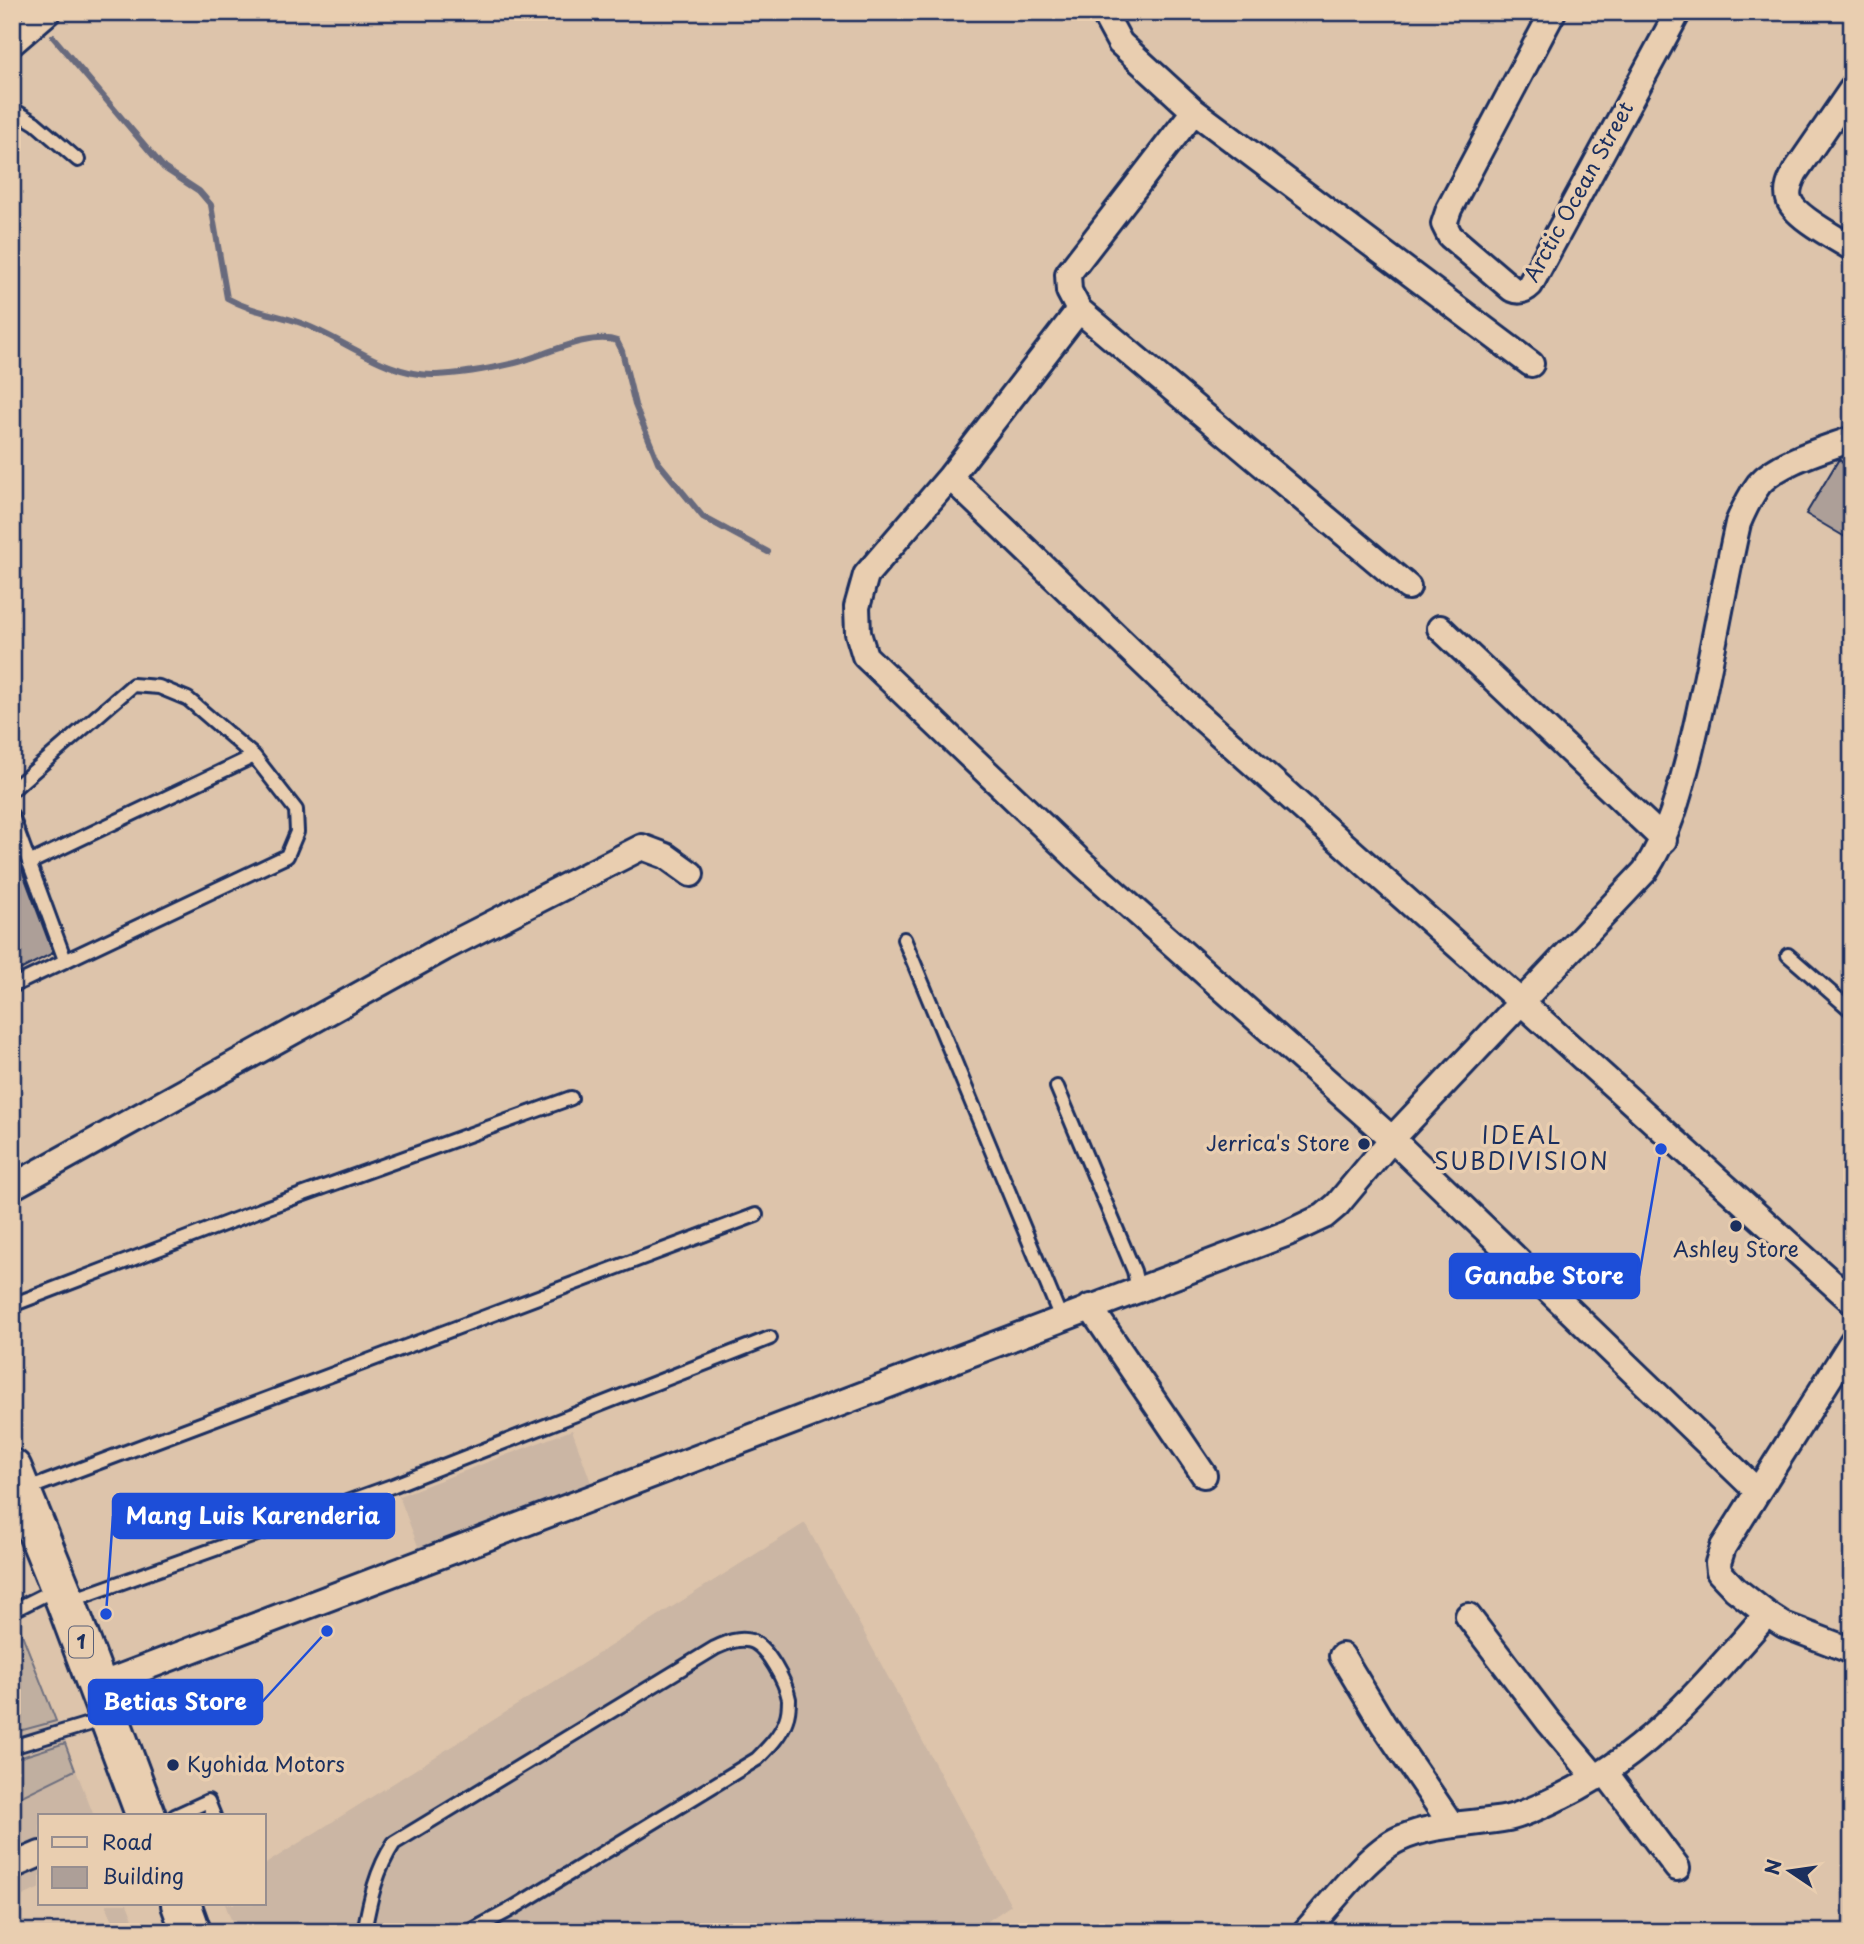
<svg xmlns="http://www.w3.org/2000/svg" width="1864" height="1944" font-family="'Playpen Sans',sans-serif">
<rect width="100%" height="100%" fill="#ddc4ab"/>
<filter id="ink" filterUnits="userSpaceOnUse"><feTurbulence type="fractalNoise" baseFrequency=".0143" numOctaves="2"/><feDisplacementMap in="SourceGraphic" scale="14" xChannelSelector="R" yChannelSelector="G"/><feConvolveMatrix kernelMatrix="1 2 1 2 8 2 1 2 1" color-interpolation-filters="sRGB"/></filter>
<g filter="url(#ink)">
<path fill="#cbb6a4" d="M 572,1430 L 593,1488 L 421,1554 L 399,1496 Z
M 805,1523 L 1011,1905 L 972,1932 L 236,1932 L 225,1904 L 264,1904 L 264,1865 Z
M 12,1608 L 94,1816 L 40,1816 L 40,1888 L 12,1901 Z
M 106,1904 L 127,1904 L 137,1929 L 129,1932 L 117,1932 Z"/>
<path fill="#c0afa0" stroke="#6e6f7f" stroke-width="2" d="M 18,1624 L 56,1721 L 12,1733 L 12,1627 Z
M 65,1743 L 75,1770 L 12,1801 L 12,1760 Z"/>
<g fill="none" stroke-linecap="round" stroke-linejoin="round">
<path stroke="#676a7d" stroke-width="6" d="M 53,37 L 164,168 L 199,191 L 211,205 L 227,298 C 250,311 274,314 298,322 C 342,337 387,377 436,375 C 461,374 489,369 515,363 C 543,356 590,331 617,341 L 622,351 L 635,405 L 658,462 L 703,517 L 768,552"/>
</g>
<path fill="#ad9f98" stroke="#1b2f5e" stroke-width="2" d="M 1839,459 L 1852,473 L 1852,541 L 1806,514 Z
M 12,844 L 53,953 L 12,974 Z"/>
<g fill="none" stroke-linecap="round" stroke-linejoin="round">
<defs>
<path id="lane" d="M 12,109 L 35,123 L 78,160
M 12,790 L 133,685 L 159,687 L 188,699 L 254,756 L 296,810 L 297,832 L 287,856 L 12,986
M 12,816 L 65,960
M 29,863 L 254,756
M 904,939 L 1061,1318
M 1788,955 L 1852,1011
M 1057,1087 L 1134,1271 L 1138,1289
M 12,1305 L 268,1207 L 571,1098
M 25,1490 L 756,1215
M 69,1601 L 392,1486 L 770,1338
M 12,1611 L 56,1589
M 12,1747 L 105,1719
M 175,1816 L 208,1801 L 214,1816
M 364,1932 C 370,1900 376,1870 394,1843 L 715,1648 C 726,1643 739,1637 751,1641 C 767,1646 786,1683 789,1699 C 789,1704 788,1715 786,1720 C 781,1735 768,1748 757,1759 L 508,1911 L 469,1932
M 801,1932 L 802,1931"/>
<path id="street" d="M 1109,12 L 1107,19 L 1120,43 L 1194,111 L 1531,364
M 1553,12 L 1449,209 L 1444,224 L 1450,236 L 1512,289 C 1519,292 1524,291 1530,285 L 1678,12
M 12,43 L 48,12
M 1852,89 L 1795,172 C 1791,180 1786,189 1789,199 C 1793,216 1836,238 1852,248
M 1194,111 L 1068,274 L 1069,291 L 1079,310 L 1408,587
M 1079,310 L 950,477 L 866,575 L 857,607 L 858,633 L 865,656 L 1084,865 L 1392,1139 L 1757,1491
M 950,477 L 1195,712 L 1521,1002 L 1852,1301
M 1440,628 L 1664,840
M 12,1187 L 444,948 L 642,847 L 666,856 L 691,874
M 1090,1307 L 1204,1475
M 1852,1342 L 1723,1547 L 1718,1563 L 1719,1572 L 1735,1589 L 1767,1614 L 1784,1625 L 1852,1651
M 1468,1616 L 1548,1721 L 1596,1778
M 1342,1656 L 1383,1724 L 1451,1824
M 97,1686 L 1288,1233 L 1324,1216 L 1337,1205 L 1392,1139 L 1645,871 C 1669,834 1679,795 1690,752 C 1709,676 1721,599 1738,523 C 1744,509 1750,496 1759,484 C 1778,462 1825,449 1852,439
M 1605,1772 L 1677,1868
M 12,1866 L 40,1854
M 1305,1932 C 1329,1906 1368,1853 1399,1839 C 1434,1823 1471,1825 1508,1818 C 1526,1814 1545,1804 1562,1796 C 1649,1754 1704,1685 1767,1614"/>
<path id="highway" d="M 12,1469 L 66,1602 L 146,1816
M 181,1904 L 191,1932"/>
</defs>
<use href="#lane" stroke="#1b2f5e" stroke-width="18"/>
<use href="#street" stroke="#1b2f5e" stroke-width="30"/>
<use href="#highway" stroke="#1b2f5e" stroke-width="44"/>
<use href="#lane" stroke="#e9ceb0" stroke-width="12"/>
<use href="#street" stroke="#e9ceb0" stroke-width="24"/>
<use href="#highway" stroke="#e9ceb0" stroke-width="38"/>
</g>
</g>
<g fill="#1b2f5e" stroke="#e9ceb0" stroke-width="2.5">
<circle cx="1364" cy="1144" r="7"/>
<circle cx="1736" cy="1226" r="7"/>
<circle cx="173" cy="1765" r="7"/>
</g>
<g text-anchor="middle" stroke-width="7" stroke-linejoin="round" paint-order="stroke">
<rect fill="#e9ceb0" stroke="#595f77" stroke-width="2" x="69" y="1626.5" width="24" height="31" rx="5"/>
<g font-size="19" font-weight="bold" fill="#1b2f5e">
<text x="81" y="1649">1</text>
</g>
<g font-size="21" fill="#1b2f5e" stroke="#e9ceb0">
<text transform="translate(1579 192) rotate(-61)" y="7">Arctic Ocean Street</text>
</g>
<g font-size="21" fill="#1b2f5e" stroke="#e9ceb0" text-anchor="end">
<text x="1350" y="1151">Jerrica's Store</text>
<text x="1736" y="1257" text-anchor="middle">Ashley Store</text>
<text x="187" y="1772" text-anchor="start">Kyohida Motors</text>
</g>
<g font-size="23" letter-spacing="2" fill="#1b2f5e" stroke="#e9ceb0">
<text x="1522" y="1144">IDEAL<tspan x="1522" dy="26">SUBDIVISION</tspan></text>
</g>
</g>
<path fill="none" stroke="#1d4ed8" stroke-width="2.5" d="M1661 1149L1639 1276M106 1614L113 1516M327 1631L262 1702"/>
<g fill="#1d4ed8" stroke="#e9ceb0" stroke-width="2.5">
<circle cx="1661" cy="1149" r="7"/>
<circle cx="106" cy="1614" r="7"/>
<circle cx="327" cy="1631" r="7"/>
</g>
<g fill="#1d4ed8" stroke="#1d4ed8" stroke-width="2.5">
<rect x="1450" y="1254" width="189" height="44" rx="7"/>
<rect x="113" y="1494" width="281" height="44" rx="7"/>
<rect x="89" y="1680" width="173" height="44" rx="7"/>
</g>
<g font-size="23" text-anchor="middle" font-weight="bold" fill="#fff">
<text x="1544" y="1284">Ganabe Store</text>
<text x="253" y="1524">Mang Luis Karenderia</text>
<text x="175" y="1710">Betias Store</text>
</g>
<rect width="1864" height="1944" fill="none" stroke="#e9ceb0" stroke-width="42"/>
<rect x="21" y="21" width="1822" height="1902" fill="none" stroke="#1b2f5e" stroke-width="2.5" filter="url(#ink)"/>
<rect x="38" y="1814" width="228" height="91" fill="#e9ceb0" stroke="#978e8f" stroke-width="2"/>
<rect x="52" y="1837" width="35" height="10" fill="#e9ceb0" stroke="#978e8f" stroke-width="2"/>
<text x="102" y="1850" font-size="21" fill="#1b2f5e">Road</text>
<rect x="52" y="1867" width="35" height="21" fill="#ad9f98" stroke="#978e8f" stroke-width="2"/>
<text x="102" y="1884" font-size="21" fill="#1b2f5e">Building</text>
<g transform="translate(1790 1871) rotate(283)" stroke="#e9ceb0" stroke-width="5" paint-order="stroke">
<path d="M0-5L12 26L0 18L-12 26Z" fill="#1b2f5e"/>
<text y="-10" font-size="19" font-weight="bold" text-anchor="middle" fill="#1b2f5e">N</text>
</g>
</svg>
